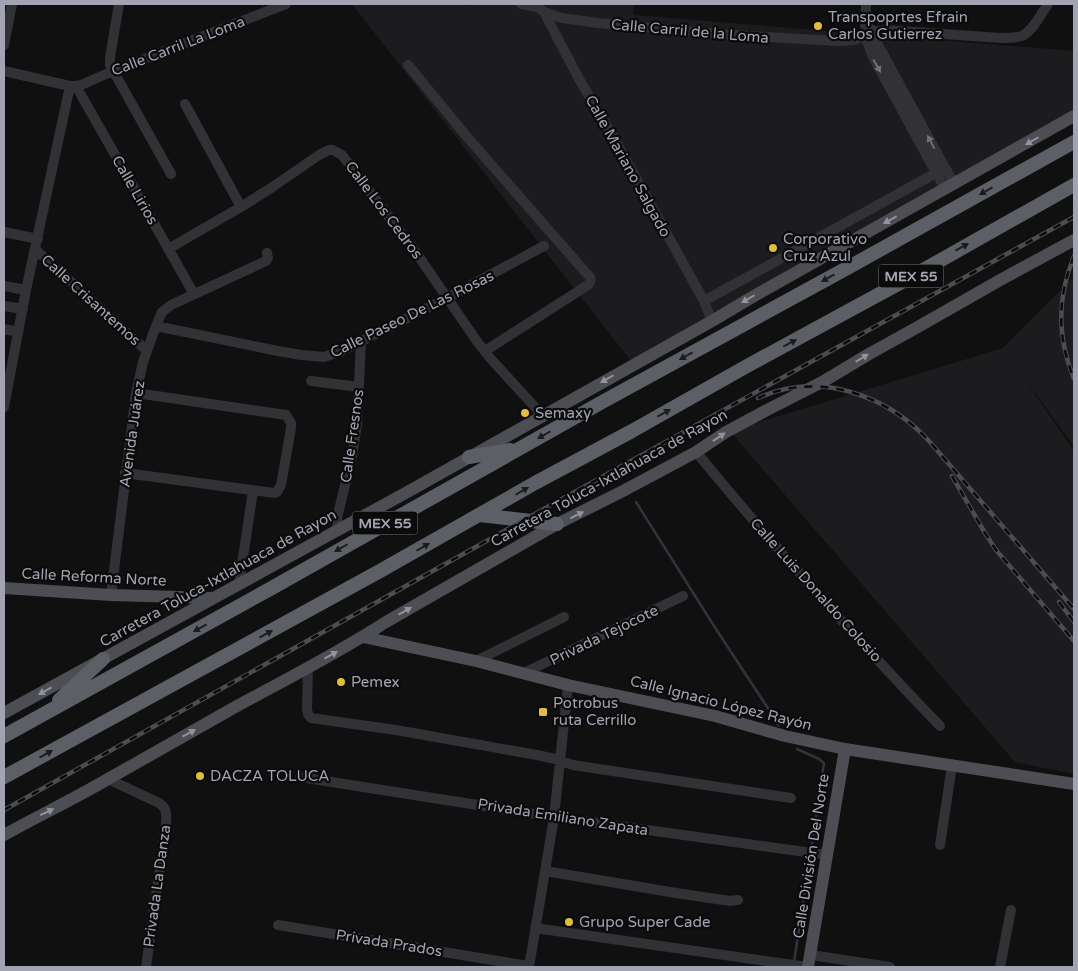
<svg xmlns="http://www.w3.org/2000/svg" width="1078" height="971" font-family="'Varela Round',sans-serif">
<rect width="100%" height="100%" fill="#101011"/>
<path fill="#1c1c1e" d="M 352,4 L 460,4 L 471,6 L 472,4 L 634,4 L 633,15 L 1074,51 L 1074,113 L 631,361 Z
M 1074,277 L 1074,446 L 1023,377 L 1074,451 L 1074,774 L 1015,762 L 730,431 L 1003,348 Z"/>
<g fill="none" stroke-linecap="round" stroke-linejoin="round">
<path stroke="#2e353d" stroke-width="2.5" d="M 636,502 L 714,626 L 779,725
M 797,749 L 819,759 L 824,763 L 811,850
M 794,962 L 810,856"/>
<path stroke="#313136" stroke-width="10" d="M 119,4 L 110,57 L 110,65 L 171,174
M 521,4 L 538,7 L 544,12 L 562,18 L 598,23 L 732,35 L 838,41 L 854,40 L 877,31 L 885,30 L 1001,38 C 1008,38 1015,38 1022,36 C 1033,31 1041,14 1048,4
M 866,4 L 865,36 L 873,57 L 945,189
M 544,12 L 579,79 L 611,133 L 704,301 L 712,321
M 871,29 L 877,43 L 945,168 L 955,184
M 4,45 L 12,4
M 408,65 L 468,138 L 587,274 C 591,277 592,281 588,285 L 485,351
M 4,71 L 70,86 L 76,86 L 81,85 L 113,71 L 286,4
M 76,86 L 194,294
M 185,104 L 241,207
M 4,232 L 38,239
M 35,249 L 147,351
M 168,249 L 241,207 L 271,188 L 319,155 L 329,150 L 333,150 L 342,155 L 415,251 L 476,340 L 490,358 L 543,416
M 4,286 L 26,290
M 704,301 L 945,168
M 4,306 L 23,309
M 156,326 L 278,351 L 301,355 L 324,357 L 344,350 L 447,298 L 544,246
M 4,329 L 18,332
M 311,381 L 359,387
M 4,407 L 26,290 L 70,86
M 696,452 C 774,546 855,638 940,726
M 125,473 L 274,493 L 277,492 L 281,485 L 291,428 L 291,423 L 286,415 L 136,393
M 338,530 L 337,518 L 352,456 L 357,424 L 361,341
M 239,584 L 253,491
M 111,595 L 136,393 L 143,362 L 156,326 L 162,312 L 171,305 L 266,261 L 268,258 L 267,253
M 476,661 L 564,617
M 308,669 L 307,709 L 308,714 L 311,718 L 396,730 L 537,755 L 555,759 L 573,765 L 791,798
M 524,673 L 683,596
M 300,777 L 554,817 L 827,855
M 108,779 L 159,803 C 168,809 166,815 166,824 L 146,967
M 940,845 L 952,766
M 545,871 L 676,893 L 730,901 L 738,900
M 278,925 L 529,966
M 535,928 L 808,967
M 811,955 L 890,967
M 529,967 L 554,817 L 568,685
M 1000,967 L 1011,910"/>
<path stroke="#4d4e54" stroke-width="12" d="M 4,588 L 111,595 L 213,598
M 363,637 L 476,661 L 568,685 L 715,716 L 785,736 L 845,749 L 1074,784
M 4,713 L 411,490 L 712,321 L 754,296 L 1074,116
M 4,835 C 38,816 74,799 108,779 C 151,755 194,730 237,706 C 287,679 338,653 386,622 L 557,524 L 623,491 L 696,452 L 726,432 L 767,410 L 824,381 L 869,354 L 916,328 L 1002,279 L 1074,240
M 808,967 L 845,749"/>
<path stroke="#5d5f66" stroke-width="14" d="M 469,457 L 510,450
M 479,515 L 557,524
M 59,700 L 103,659
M 4,736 L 270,589 L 604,401 L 849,267 L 1074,142
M 4,777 L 380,571 L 535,483 L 632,431 L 747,366 L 909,278 L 1074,185"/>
<defs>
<path id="rail" d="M 1074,256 C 1057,298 1057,337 1074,379
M 758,398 C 818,371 886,394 929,441 L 1074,609
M 952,476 L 985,533 L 996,550 L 1074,641
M 1059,602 L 1074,622
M 4,810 L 551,505 L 1074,217"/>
</defs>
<use href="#rail" stroke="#4c4d52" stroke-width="4.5"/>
<use href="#rail" stroke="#0b0b0c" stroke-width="2.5" stroke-dasharray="8" stroke-linecap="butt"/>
</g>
<defs><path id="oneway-solid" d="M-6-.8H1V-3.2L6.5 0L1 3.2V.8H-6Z" transform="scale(1.25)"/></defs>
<g fill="#6f717a">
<use href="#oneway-solid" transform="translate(877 66) rotate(61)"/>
<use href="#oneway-solid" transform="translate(931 142) rotate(-118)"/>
</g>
<g fill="#91949e">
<use href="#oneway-solid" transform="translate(1032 141) rotate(150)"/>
<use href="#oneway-solid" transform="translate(890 220) rotate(151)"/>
<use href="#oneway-solid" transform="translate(748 299) rotate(150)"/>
<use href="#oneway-solid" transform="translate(862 358) rotate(-31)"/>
<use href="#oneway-solid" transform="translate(607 379) rotate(150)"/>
<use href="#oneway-solid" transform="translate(719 437) rotate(-34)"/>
<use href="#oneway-solid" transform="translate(577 515) rotate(-26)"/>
<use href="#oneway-solid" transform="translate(405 611) rotate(-30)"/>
<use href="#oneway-solid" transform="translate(331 655) rotate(-29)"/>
<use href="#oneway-solid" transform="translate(45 691) rotate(151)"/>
<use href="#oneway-solid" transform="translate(189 733) rotate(-29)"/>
<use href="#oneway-solid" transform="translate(47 812) rotate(-25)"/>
</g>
<g fill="#1b1c1e">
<use href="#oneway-solid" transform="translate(986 191) rotate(151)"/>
<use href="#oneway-solid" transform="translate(962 247) rotate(-29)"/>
<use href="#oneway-solid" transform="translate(828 278) rotate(151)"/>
<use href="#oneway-solid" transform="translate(790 343) rotate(-28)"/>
<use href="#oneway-solid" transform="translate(686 356) rotate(151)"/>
<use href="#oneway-solid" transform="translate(664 413) rotate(-29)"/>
<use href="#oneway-solid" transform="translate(544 435) rotate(150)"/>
<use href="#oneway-solid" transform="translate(522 491) rotate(-30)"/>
<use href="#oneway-solid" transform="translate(423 547) rotate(-30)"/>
<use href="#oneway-solid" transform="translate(341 548) rotate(150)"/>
<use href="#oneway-solid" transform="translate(200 628) rotate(151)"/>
<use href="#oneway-solid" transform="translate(266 634) rotate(-29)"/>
<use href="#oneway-solid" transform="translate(46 754) rotate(-29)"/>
</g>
<g fill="#e3bd36" stroke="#0b0b0c" stroke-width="2">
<circle cx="818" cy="26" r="5"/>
<circle cx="773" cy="248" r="5"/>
<circle cx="525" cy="413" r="5"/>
<circle cx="341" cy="682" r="5"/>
<rect x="538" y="707" width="10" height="10" rx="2.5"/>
<circle cx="200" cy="776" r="5"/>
<circle cx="569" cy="922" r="5"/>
</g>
<g text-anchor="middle" stroke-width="4.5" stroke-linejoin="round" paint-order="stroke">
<g fill="#0b0b0c" stroke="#757780" stroke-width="1">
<rect x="878.5" y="264.5" width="65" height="23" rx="4"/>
<rect x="352.5" y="511.5" width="65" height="23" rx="4"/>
</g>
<g font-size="14" font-weight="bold" fill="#a2a5b1">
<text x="911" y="281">MEX 55</text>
<text x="385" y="528">MEX 55</text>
</g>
<g font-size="15" fill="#a2a5b1" stroke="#0b0b0c" text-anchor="start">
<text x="828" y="22">Transpoprtes Efrain<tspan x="828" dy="17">Carlos Gutierrez</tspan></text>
<text x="783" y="244">Corporativo<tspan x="783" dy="17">Cruz Azul</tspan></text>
<text x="535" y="418">Semaxy</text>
<text x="351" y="687">Pemex</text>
<text x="553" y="708">Potrobus<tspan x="553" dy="17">ruta Cerrillo</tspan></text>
<text x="210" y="781">DACZA TOLUCA</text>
<text x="579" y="927">Grupo Super Cade</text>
</g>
<g font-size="15" fill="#a2a5b1" stroke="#0b0b0c">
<text transform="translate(690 31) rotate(5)" y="5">Calle Carril de la Loma</text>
<text transform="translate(178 46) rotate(-21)" y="5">Calle Carril La Loma</text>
<text transform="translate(628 166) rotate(61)" y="5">Calle Mariano Salgado</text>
<text transform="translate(135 190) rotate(60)" y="5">Calle Lirios</text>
<text transform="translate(384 210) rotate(53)" y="5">Calle Los Cedros</text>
<text transform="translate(91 300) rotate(42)" y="5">Calle Crisantemos</text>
<text transform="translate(412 314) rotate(-26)" y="5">Calle Paseo De Las Rosas</text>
<text transform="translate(132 434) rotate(-82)" y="5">Avenida Juárez</text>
<text transform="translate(352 436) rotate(-82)" y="5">Calle Fresnos</text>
<text transform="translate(609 478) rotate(-29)" y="5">Carretera Toluca-Ixtlahuaca de Rayon</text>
<text transform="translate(94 577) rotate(3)" y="5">Calle Reforma Norte</text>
<text transform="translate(218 578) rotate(-29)" y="5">Carretera Toluca-Ixtlahuaca de Rayon</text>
<text transform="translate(816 590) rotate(48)" y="5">Calle Luis Donaldo Colosio</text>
<text transform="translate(604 635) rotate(-26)" y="5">Privada Tejocote</text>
<text transform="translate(721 703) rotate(14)" y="5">Calle Ignacio López Rayón</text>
<text transform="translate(563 817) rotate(9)" y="5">Privada Emiliano Zapata</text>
<text transform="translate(811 856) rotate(-81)" y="5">Calle División Del Norte</text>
<text transform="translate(157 886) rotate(-82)" y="5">Privada La Danza</text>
<text transform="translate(389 943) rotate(9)" y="5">Privada Prados</text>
</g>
</g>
<rect width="1078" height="971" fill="none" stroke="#a2a5b1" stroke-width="10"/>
</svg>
